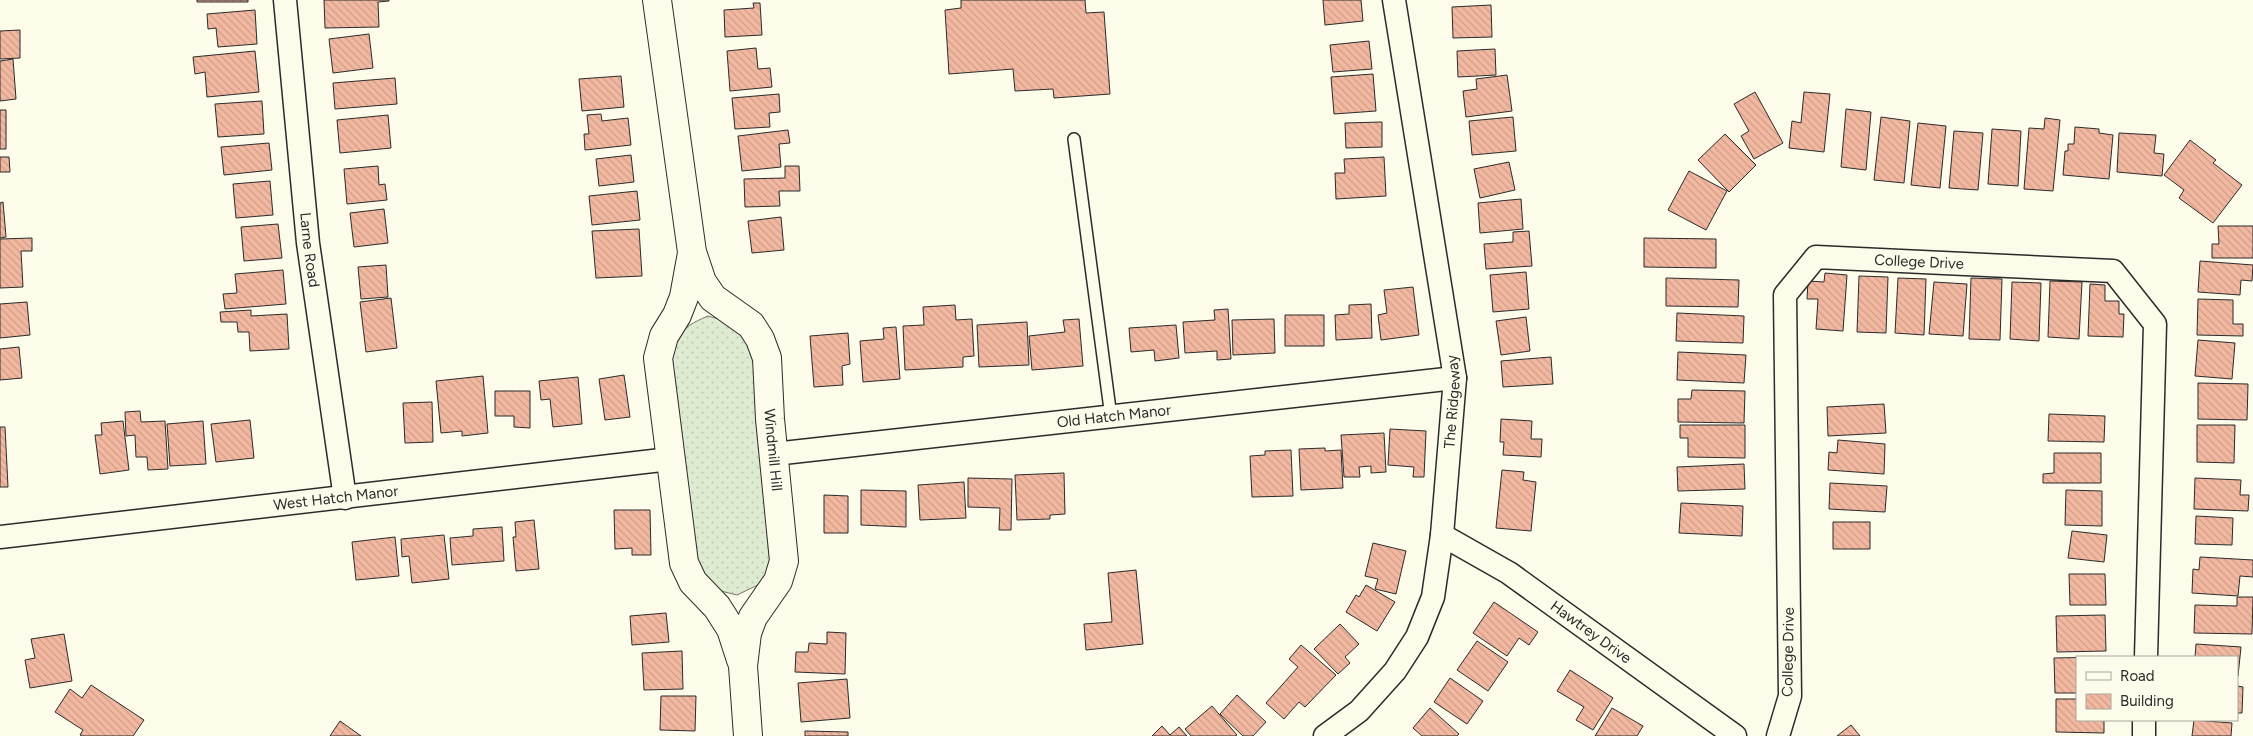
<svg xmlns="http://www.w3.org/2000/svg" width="2253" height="736" font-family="Figtree,sans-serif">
<defs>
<pattern id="grass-dots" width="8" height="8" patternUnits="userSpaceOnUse" patternTransform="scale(1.25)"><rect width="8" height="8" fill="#deebd1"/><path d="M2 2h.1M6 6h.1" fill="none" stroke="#bfcab4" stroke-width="1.8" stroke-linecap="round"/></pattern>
<pattern id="building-back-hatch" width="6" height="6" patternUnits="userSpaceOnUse" patternTransform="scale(1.25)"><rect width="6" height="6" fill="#f2b8a0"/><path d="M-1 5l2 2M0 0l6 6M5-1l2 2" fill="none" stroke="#d09e8a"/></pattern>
</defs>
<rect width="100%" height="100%" fill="#fdfbea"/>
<path fill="url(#grass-dots)" stroke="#74746e" d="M 708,316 C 737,324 747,329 756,359 L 774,561 L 760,584 L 737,595 L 713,589 L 693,566 L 670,368 C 676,336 677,329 708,316 Z"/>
<path fill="url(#building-back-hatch)" stroke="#2b2b2b" d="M 197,0 L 248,0 L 248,2 L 197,2 Z
M 324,0 L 389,0 L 389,1 L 378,2 L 379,27 L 325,28 Z
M 961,0 L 1085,0 L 1086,13 L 1104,12 L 1110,94 L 1054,98 L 1053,89 L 1015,91 L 1013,69 L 949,74 L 945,10 L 961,8 Z
M 1323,0 L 1361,0 L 1363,21 L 1325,25 Z
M 753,3 L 760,3 L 762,35 L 725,37 L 724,10 L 754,8 Z
M 1491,5 L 1492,37 L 1453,38 L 1452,7 Z
M 255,10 L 257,44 L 218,47 L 216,28 L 208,29 L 207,14 Z
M 20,30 L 20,58 L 0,59 L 0,31 Z
M 369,34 L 373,68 L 333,73 L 329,39 Z
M 1369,41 L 1372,69 L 1333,72 L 1330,45 Z
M 756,48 L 758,69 L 770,68 L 772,87 L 730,91 L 727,51 Z
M 1495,49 L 1496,75 L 1458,77 L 1457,51 Z
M 255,51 L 259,92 L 207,97 L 205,72 L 195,74 L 193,57 Z
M 13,59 L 16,99 L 0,101 L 0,61 Z
M 1373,74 L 1376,111 L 1334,114 L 1331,77 Z
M 1507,75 L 1512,111 L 1466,117 L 1463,91 L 1477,89 L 1476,79 Z
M 621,76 L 624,107 L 582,111 L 579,79 Z
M 395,78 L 397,104 L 335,109 L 333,83 Z
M 1755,92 L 1783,143 L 1754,159 L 1741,136 L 1749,131 L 1734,104 Z
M 1804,92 L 1830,94 L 1824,152 L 1789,148 L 1792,121 L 1801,123 Z
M 779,94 L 780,112 L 769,113 L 770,127 L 735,129 L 732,98 Z
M 262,101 L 264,134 L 218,137 L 215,104 Z
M 1846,109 L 1871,112 L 1866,170 L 1841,167 Z
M 0,110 L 6,110 L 6,149 L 0,149 Z
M 601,114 L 602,121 L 628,118 L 631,145 L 585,150 L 584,134 L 589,134 L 587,115 Z
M 388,115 L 391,148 L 340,153 L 337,120 Z
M 1513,117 L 1516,151 L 1472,155 L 1469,121 Z
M 1881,117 L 1910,121 L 1904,183 L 1874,180 Z
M 2045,118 L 2060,120 L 2053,191 L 2024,189 L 2029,128 L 2044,129 Z
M 1382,122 L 1382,147 L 1346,148 L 1345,123 Z
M 1918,123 L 1946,126 L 1940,188 L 1911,185 Z
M 2075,127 L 2099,129 L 2099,133 L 2113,135 L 2109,179 L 2063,175 L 2065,151 L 2068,151 L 2068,144 L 2074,144 Z
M 1992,129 L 2021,131 L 2018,186 L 1988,184 Z
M 788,130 L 790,143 L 779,144 L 781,167 L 742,171 L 738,136 Z
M 1954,131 L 1983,133 L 1978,190 L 1949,188 Z
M 2119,133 L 2156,135 L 2154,153 L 2164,154 L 2162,176 L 2117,172 Z
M 1725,134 L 1756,165 L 1729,192 L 1698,160 Z
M 2190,140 L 2216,160 L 2213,163 L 2242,185 L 2213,223 L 2179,198 L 2184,190 L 2164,175 Z
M 269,143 L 272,170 L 224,175 L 221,147 Z
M 631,155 L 634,182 L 599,186 L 596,159 Z
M 0,157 L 9,157 L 10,172 L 0,172 Z
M 1384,157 L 1386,196 L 1336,199 L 1335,173 L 1345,173 L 1344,159 Z
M 1509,162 L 1515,190 L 1480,198 L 1474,169 Z
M 378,166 L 379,185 L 385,184 L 387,200 L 347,204 L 344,169 Z
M 785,166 L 799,166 L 800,191 L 779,191 L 780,206 L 745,207 L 744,179 L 785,178 Z
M 1689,171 L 1727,191 L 1706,230 L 1668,210 Z
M 270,181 L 273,215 L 236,218 L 233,184 Z
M 637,191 L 640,220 L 592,225 L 589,196 Z
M 1521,199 L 1523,229 L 1480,233 L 1478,203 Z
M 3,202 L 6,237 L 0,238 L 0,203 Z
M 384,209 L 388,243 L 354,247 L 350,213 Z
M 781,217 L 784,250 L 752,253 L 748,221 Z
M 278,224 L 282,258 L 244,261 L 241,227 Z
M 2218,226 L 2253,226 L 2253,258 L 2212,258 L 2212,244 L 2219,244 Z
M 639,229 L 642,276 L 596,278 L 592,231 Z
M 1529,231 L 1532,266 L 1486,269 L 1484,244 L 1513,242 L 1513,232 Z
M 32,238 L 32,251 L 21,251 L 23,287 L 0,288 L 0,239 Z
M 1644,238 L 1716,239 L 1716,268 L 1644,267 Z
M 2200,261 L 2253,265 L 2252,281 L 2241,280 L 2240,295 L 2198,292 Z
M 386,265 L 388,297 L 361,299 L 358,267 Z
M 283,270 L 286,304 L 225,309 L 223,294 L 237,293 L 235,274 Z
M 1526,272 L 1529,309 L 1493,312 L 1490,275 Z
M 1825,273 L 1847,275 L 1843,331 L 1816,329 L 1818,299 L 1807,299 L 1808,281 L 1824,282 Z
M 1859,276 L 1888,277 L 1886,333 L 1857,332 Z
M 1666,278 L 1739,280 L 1738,307 L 1666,306 Z
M 1898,278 L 1926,279 L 1924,335 L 1895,333 Z
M 1971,278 L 2002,279 L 2000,340 L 1969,339 Z
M 2050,281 L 2082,282 L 2079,339 L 2048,337 Z
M 1934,282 L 1967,284 L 1963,336 L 1929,334 Z
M 2012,282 L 2041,283 L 2039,341 L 2010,339 Z
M 2090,284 L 2105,285 L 2105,301 L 2119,301 L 2119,314 L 2124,314 L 2123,337 L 2088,336 Z
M 1413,287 L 1419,335 L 1381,340 L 1378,315 L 1387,313 L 1384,290 Z
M 391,298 L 397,348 L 366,352 L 360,302 Z
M 2198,299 L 2233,300 L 2233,324 L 2243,324 L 2243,336 L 2197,335 Z
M 27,302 L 30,335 L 0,338 L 0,304 Z
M 1371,304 L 1372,338 L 1336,340 L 1335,315 L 1349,314 L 1349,305 Z
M 955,305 L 956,320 L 972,319 L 974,356 L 963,357 L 963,367 L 905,370 L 903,326 L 924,325 L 923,307 Z
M 1228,309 L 1231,359 L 1217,360 L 1217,351 L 1185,353 L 1183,322 L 1215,320 L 1214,310 Z
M 251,310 L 251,316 L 287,314 L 289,349 L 250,351 L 249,332 L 238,332 L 237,322 L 221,322 L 220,312 Z
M 1677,313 L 1744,316 L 1743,343 L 1676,341 Z
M 1285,315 L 1324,315 L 1324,346 L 1285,346 Z
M 1526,317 L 1530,351 L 1501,355 L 1496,321 Z
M 1079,319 L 1083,366 L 1032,370 L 1029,336 L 1065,332 L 1063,320 Z
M 1274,319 L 1275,353 L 1233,355 L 1232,320 Z
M 1027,322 L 1029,365 L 979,367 L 977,325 Z
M 1176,325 L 1179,358 L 1155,361 L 1154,350 L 1131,352 L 1129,328 Z
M 896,327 L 900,379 L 863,382 L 860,341 L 884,339 L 883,328 Z
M 848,333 L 850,364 L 842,366 L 843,385 L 814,387 L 810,336 Z
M 2198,340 L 2235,343 L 2232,379 L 2195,376 Z
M 19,347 L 22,378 L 0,380 L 0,349 Z
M 1678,352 L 1746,355 L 1744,383 L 1677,380 Z
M 1551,357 L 1553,384 L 1503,387 L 1501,361 Z
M 624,375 L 630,417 L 605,420 L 599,379 Z
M 483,376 L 488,433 L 462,436 L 462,431 L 441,433 L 436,381 Z
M 578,377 L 582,424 L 553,427 L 550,399 L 541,400 L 539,381 Z
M 2198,383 L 2248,384 L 2247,420 L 2198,419 Z
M 1692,390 L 1745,391 L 1744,423 L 1678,422 L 1678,399 L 1691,399 Z
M 495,391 L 530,391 L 530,428 L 514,427 L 514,416 L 495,416 Z
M 432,402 L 433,442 L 405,443 L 403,403 Z
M 1884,404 L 1886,433 L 1828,436 L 1827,407 Z
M 140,411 L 141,422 L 165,421 L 168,469 L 148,470 L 147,457 L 136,457 L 135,435 L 126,436 L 125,412 Z
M 2049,414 L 2105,416 L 2104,442 L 2048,441 Z
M 1501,419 L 1532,421 L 1531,439 L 1542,439 L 1541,457 L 1503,455 L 1504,442 L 1500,442 Z
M 250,420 L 254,458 L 216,462 L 211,424 Z
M 123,421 L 129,470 L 100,474 L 95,435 L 102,435 L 101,423 Z
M 203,421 L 206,464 L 170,466 L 167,424 Z
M 1680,425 L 1745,425 L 1745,458 L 1688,457 L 1688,438 L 1680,438 Z
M 2197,425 L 2235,425 L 2234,463 L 2197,462 Z
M 0,427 L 5,427 L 8,487 L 0,487 Z
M 1390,429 L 1426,431 L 1424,477 L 1413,477 L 1414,467 L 1388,465 Z
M 1384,433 L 1386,472 L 1371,473 L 1371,466 L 1359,467 L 1360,477 L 1344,477 L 1341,435 Z
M 1838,440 L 1885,444 L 1884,474 L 1828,470 L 1829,452 L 1837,453 Z
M 1325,448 L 1325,451 L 1341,450 L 1343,488 L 1301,490 L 1299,449 Z
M 1291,450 L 1293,496 L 1252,497 L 1250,456 L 1265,455 L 1265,451 Z
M 2054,453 L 2101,453 L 2101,483 L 2043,483 L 2043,474 L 2054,473 Z
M 1744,464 L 1745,489 L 1678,491 L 1677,467 Z
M 1502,470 L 1524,472 L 1523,480 L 1536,482 L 1531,531 L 1496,528 Z
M 1064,473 L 1065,514 L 1050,515 L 1050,519 L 1017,520 L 1015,475 Z
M 968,478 L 1012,479 L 1011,530 L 999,530 L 1000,508 L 968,507 Z
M 2195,478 L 2241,480 L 2240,495 L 2249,495 L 2248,511 L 2194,509 Z
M 964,482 L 966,518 L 920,520 L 918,485 Z
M 1830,483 L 1887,486 L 1885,512 L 1829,509 Z
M 861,490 L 906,491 L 906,527 L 861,525 Z
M 2066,490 L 2102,491 L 2102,526 L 2065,525 Z
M 824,495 L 848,496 L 848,533 L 824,533 Z
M 1681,503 L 1743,506 L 1742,536 L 1679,533 Z
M 614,510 L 650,510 L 651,555 L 632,555 L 632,548 L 615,549 Z
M 2196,516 L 2233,518 L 2232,545 L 2195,544 Z
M 534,520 L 539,569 L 516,571 L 513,537 L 516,537 L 515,522 Z
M 1833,522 L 1870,522 L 1870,549 L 1833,549 Z
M 502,527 L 504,561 L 452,565 L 450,538 L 473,536 L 473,529 Z
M 2072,531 L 2107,535 L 2104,562 L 2068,558 Z
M 444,535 L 449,579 L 412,583 L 409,556 L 402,557 L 401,539 Z
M 395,537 L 399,576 L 356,580 L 352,542 Z
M 1373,543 L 1406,551 L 1396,594 L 1375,589 L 1378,579 L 1365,576 Z
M 2200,557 L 2253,560 L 2253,577 L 2240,576 L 2238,596 L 2192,593 L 2193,569 L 2199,570 Z
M 1136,570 L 1143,644 L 1086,650 L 1084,624 L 1112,622 L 1108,573 Z
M 2069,574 L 2105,574 L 2106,605 L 2070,605 Z
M 1366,585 L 1395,602 L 1377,631 L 1346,612 L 1356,595 L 1359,597 Z
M 2237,597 L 2253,597 L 2252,634 L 2194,633 L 2195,605 L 2237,606 Z
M 1494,602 L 1538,632 L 1529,645 L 1519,638 L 1507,656 L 1473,633 Z
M 666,613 L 669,642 L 632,645 L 630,616 Z
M 2105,615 L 2106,651 L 2057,652 L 2056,616 Z
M 1340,624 L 1359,644 L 1345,657 L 1350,663 L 1338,674 L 1314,649 Z
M 827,632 L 846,633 L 845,674 L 795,672 L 796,652 L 808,652 L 809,643 L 827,644 Z
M 64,634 L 72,681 L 30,688 L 25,660 L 35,658 L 31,639 Z
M 1477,641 L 1508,662 L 1488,691 L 1457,670 Z
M 2196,644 L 2241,647 L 2238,676 L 2237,657 L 2195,657 Z
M 1301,645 L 1336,675 L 1305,707 L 1299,702 L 1284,719 L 1266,703 L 1298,667 L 1289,659 Z
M 682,651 L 683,689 L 644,690 L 642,653 Z
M 2077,657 L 2077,693 L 2055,693 L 2054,658 L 2103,657 Z
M 1570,670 L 1613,698 L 1593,730 L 1576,720 L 1584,707 L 1557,691 Z
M 1450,678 L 1483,701 L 1467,724 L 1434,702 Z
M 847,679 L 850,718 L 801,722 L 798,683 Z
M 91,685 L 144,720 L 133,736 L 82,736 L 80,735 L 83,730 L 55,712 L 70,689 L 82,698 Z
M 2237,686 L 2243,687 L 2242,713 L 2237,713 Z
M 1237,695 L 1266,722 L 1253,736 L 1243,736 L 1220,714 Z
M 661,696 L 696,696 L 695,731 L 660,730 Z
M 2056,699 L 2077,699 L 2077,720 L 2104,720 L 2104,733 L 2056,732 Z
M 1212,706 L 1237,735 L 1235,736 L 1191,736 L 1185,729 Z
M 1430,708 L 1459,734 L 1457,736 L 1422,736 L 1413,728 Z
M 1612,708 L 1643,726 L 1637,736 L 1595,736 Z
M 2194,720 L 2232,723 L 2231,736 L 2192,736 Z
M 340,721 L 361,736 L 330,736 Z
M 1851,725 L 1860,736 L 1837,736 Z
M 1162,726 L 1170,735 L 1179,727 L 1187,736 L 1152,736 Z
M 805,731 L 848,732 L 848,736 L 805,736 Z"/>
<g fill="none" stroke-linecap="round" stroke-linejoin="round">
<defs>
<path id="service" d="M 1074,139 L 1111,417"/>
<g id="minor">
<path id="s1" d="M 285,0 L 308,243 L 345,498"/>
<path id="s2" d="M 774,454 L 1455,378"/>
<path id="s3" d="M 1442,535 L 1509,573 L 1735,736"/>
<path id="s4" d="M 0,537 L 670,459"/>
<path id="s5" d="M 1325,736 L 1359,711 L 1395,671 L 1417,637 L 1433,597 L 1442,535 L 1455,378 L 1394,0"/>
<path id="s6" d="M 1778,736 L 1790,696 L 1785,295 L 1816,257 L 2113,271 L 2155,324 L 2146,657"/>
<path d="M 2144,736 L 2144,720"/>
</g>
<g id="tertiary">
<path id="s7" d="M 657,0 L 692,252 L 702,282 L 713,298 L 751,325 L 760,339 L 767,358 L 770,419 L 784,561 L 778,581 L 753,617 L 747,633 L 743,666 L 748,736"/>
<path d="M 692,253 L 684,297 L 677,315 L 664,336 L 658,358 L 684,563 L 693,582 L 717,607 L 731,629 L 741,660"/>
</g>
</defs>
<use href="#service" stroke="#2b2b2b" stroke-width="14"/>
<use href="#minor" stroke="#2b2b2b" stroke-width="25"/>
<use href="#tertiary" stroke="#2b2b2b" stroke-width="30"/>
<use href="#service" stroke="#fdfbea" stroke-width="11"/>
<use href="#minor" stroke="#fdfbea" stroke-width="22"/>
<use href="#tertiary" stroke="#fdfbea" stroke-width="28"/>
</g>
<g text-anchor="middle" stroke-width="4" stroke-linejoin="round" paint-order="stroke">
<g font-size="15" fill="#2b2b2b" stroke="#fdfbea">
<text dy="5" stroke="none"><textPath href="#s1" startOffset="251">Larne Road</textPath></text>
<text dy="5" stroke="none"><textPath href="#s6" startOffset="595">College Drive</textPath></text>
<text dy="5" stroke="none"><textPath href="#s5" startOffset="376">The Ridgeway</textPath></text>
<text dy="5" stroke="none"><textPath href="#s2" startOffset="342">Old Hatch Manor</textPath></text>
<text dy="5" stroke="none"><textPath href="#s7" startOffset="481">Windmill Hill</textPath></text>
<text dy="5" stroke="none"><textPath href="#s4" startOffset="338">West Hatch Manor</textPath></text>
<text dy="5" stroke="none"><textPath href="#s3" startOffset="178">Hawtrey Drive</textPath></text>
<text transform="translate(1788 652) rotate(-89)" y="5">College Drive</text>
</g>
</g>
<rect x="2076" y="656" width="162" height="65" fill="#fdfbea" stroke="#a9a89e"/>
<rect x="2086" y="672" width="25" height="8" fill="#fdfbea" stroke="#a9a89e"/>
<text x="2120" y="681" font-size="15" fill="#2b2b2b">Road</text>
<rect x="2086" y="694" width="25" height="15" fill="url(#building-back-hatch)" stroke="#a9a89e"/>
<text x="2120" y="706" font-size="15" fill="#2b2b2b">Building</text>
</svg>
